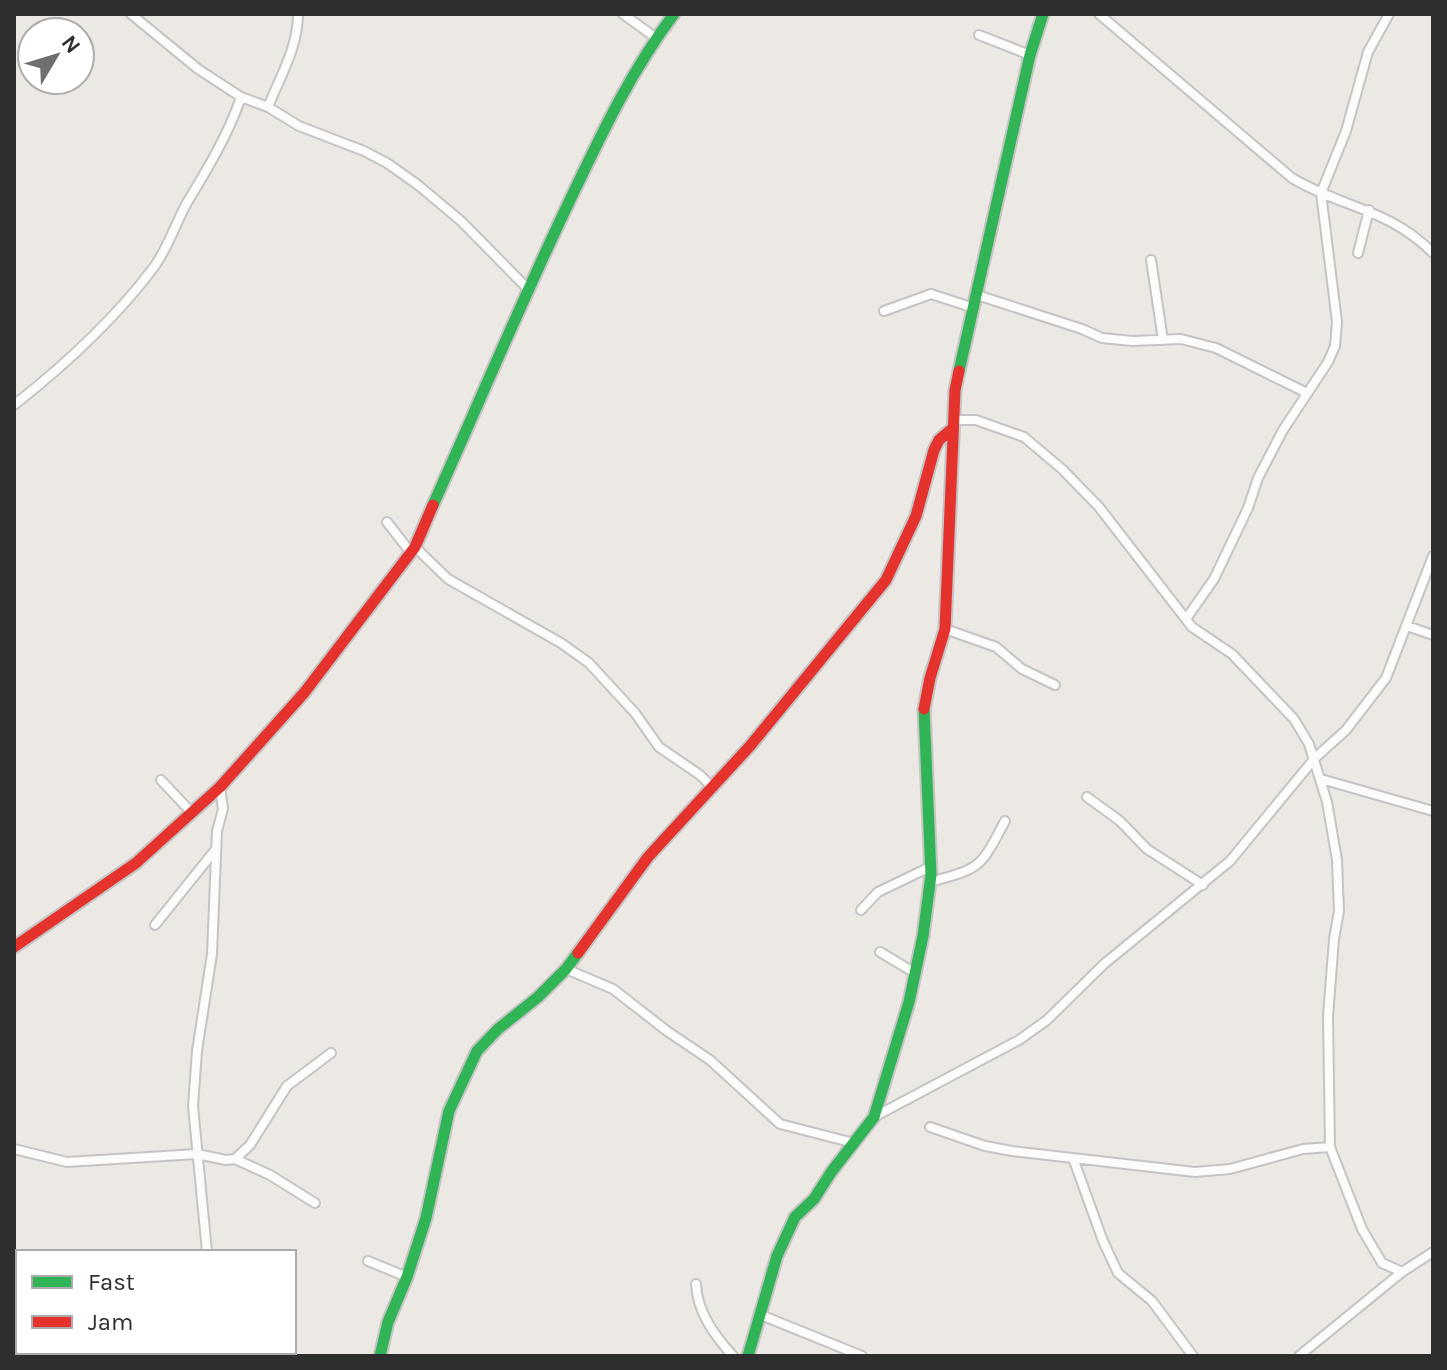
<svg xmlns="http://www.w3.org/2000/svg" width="1447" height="1370" font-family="Karla,sans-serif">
<rect width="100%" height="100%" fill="#ece8e4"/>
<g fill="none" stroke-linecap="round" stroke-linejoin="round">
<defs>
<path id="street" d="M 131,14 L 198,69 L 241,97 L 268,107 L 299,126 L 364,151 L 387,163 L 418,185 L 461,221 L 529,290
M 623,14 L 656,38
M 1099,14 L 1292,178 C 1342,208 1388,208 1433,253
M 979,35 L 1030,55
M 268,107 C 280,77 298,47 298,14
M 1358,253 L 1369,210
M 1151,260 L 1163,340
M 977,295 L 1082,329 L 1102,338 L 1132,341 L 1181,339 L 1216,348 L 1307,393
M 884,311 L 931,294 L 974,308
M 14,405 C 65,365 115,319 154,267 C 168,248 176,222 188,201 C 208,168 229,133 241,97
M 953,420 L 976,420 L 1024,437 L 1062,469 L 1099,507 L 1192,627 L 1232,654 L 1294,719 L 1309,744 L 1327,802 L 1337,860 L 1339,911 L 1334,939 L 1328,1016 L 1330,1147 L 1362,1229 L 1382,1263 L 1402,1272
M 387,522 L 411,553
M 415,547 L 448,579 L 561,643 L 589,663 L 635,713 L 659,747 L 700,775 L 712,787
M 1186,619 L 1214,579 L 1248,508 L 1258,478 L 1283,430 L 1328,362 L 1335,346 L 1337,322 L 1321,193 L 1346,131 L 1368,52 L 1389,14
M 1407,626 L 1433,635
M 945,629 L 996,647 L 1022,669 L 1055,685
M 1321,779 L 1433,811
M 161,780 L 192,813
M 1087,797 L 1120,821 L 1147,849 L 1203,885
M 930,882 C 982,868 980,868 1005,821
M 861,910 L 878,892 L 930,867
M 155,925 L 216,849
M 880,952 L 915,973
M 566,969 L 613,989 L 667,1031 L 710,1060 L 780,1124 L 854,1143
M 874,1117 L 1019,1040 L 1047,1020 L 1104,964 L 1230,861 L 1315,758 L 1346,730 L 1386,678 L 1433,556
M 930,1127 L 985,1146 L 1012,1151 L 1195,1172 L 1230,1169 L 1303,1149 L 1330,1147
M 14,1149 L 67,1162 L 197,1154 L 226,1160 L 235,1159 L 250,1145 L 287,1086 L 331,1053
M 1073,1158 L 1103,1241 L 1118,1273 L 1152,1301 L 1193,1356
M 235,1159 L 270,1175 L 315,1203
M 207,1252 L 193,1106 L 197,1051 L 212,954 L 217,831 L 223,809 L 220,787
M 368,1261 L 407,1277
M 696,1284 C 697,1312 715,1336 733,1356
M 761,1315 L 862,1356
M 160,1352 L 171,1356
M 133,1356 L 134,1352
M 180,1356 L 181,1352
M 1299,1356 L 1402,1272 L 1433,1252"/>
<path id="fast" d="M 959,371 L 1030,55 L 1043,14
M 433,505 C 479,403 522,300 570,200 C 601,135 631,71 674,14
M 380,1356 L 388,1322 L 407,1277 L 426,1218 L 449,1111 L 477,1051 L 498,1029 L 538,997 L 566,969 L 578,953
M 748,1356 L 777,1256 L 795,1217 L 814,1199 L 832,1171 L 874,1117 L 909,1002 L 923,936 L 931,875 L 924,709"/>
<path id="jam" d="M 924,709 L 930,678 L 945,629 L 955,390 L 959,371
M 14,947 L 136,863 L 220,787 L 304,693 L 415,547 L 433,505
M 578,953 L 648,857 L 750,746 L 886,580 L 916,516 L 934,450 L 939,440 L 952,429"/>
</defs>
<use href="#street" stroke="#c5c4c5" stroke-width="12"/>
<use href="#fast" stroke="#c5c4c5" stroke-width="15"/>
<use href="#jam" stroke="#c5c4c5" stroke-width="15"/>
<use href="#street" stroke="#fcfcfb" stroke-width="8"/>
<use href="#fast" stroke="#30b455" stroke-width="11"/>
<use href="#jam" stroke="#e5322d" stroke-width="11"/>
</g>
<rect width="1447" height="1370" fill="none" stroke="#2e2e2e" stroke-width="32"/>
<rect x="16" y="1250" width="280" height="104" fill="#ffffff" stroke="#ababab" stroke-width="2"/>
<rect x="32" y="1276" width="40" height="12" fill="#30b455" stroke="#ababab" stroke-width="2"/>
<text x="88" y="1290" font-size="24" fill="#2e2e2e">Fast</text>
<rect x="32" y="1316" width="40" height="12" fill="#e5322d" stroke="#ababab" stroke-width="2"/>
<text x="88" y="1330" font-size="24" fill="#2e2e2e">Jam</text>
<g transform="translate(56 56) rotate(52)"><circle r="38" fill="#ffffff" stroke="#ababab" stroke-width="2"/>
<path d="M0-6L14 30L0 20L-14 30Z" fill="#706f6e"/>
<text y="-12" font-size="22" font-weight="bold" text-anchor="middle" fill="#2e2e2e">N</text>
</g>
</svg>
